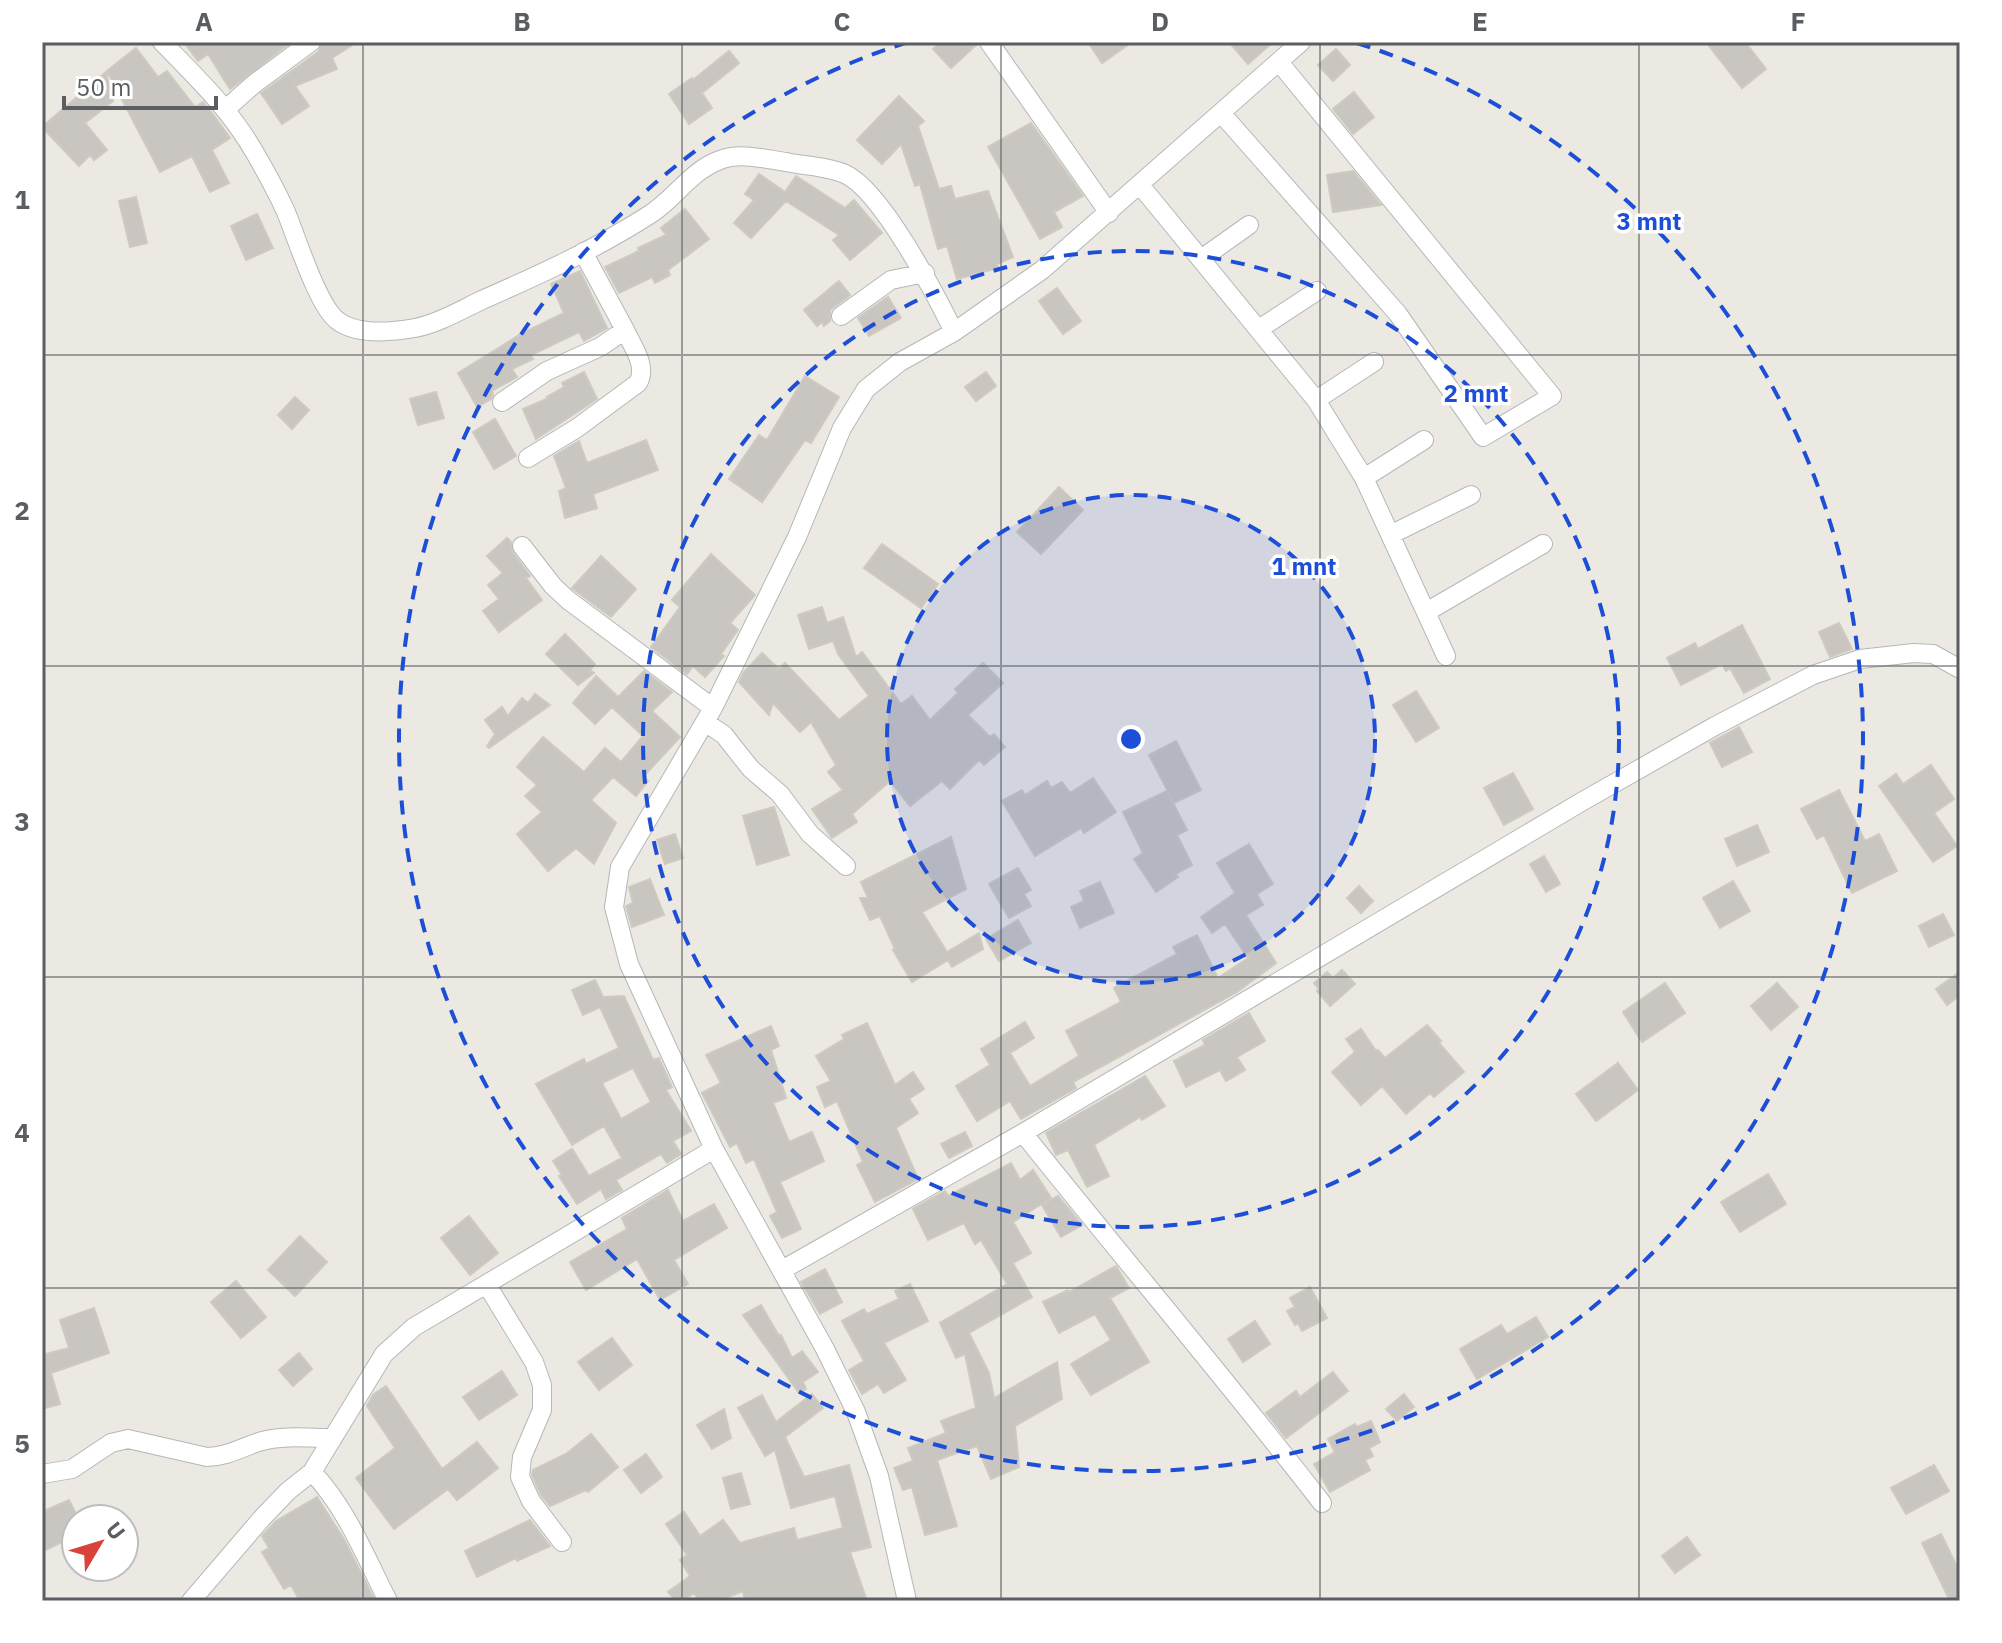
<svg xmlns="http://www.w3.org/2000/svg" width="2002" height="1643" font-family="'IBM Plex Sans',sans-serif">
<rect width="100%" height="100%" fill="#ebe9e1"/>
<path fill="#c9c5c0" stroke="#cfcac0" stroke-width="2" fill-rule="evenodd" d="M 184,42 L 291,42 L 230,89 L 208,54 L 198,61 Z
M 323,42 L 357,42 L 332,58 L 337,69 L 295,86 L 309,106 L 282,124 L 261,93 L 318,52 Z
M 941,42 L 977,42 L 977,44 L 951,68 L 933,49 Z
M 1088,42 L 1132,42 L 1102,63 Z
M 1229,42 L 1273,42 L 1248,64 Z
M 1706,42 L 1745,42 L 1766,69 L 1742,88 Z
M 136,48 L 158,77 L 167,71 L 195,107 L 203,102 L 215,117 L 230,138 L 212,150 L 229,183 L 210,192 L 192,156 L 160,172 L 107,71 Z
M 1336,49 L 1350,65 L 1333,81 L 1318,65 Z
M 729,51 L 739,63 L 702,93 L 712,108 L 689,124 L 669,94 L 692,78 L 693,80 Z
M 106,72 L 113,101 L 85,123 L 107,150 L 94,160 L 90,155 L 79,166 L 42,127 Z
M 1354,92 L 1374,117 L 1353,134 L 1333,109 Z
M 899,96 L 924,121 L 918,126 L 939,189 L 951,186 L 955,199 L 988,191 L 1013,257 L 997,264 L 998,268 L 957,279 L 947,246 L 938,249 L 920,184 L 915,186 L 901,144 L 882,164 L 857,140 Z
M 1031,123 L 1083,196 L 1054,212 L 1062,227 L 1040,239 L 988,147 Z
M 1353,171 L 1381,205 L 1333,212 L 1327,175 Z
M 759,174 L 785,192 L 796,176 L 845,208 L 854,200 L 882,233 L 850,260 L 833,240 L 839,235 L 786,201 L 751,238 L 734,223 L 754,200 L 745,194 Z
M 136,197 L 147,243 L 130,247 L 119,201 Z
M 685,209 L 709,239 L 668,270 L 670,275 L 655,283 L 652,277 L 619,293 L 605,267 L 639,251 L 638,248 L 666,235 L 661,228 Z
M 257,214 L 273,248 L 246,260 L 231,226 Z
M 580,271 L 607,328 L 584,341 L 579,332 L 531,355 L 533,359 L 512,369 L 517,377 L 492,391 L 493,394 L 491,399 L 477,407 L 458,373 L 521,334 L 564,313 L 551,284 Z
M 839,281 L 850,295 L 830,310 L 830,321 L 824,326 L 822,322 L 817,326 L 804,310 Z
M 1057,288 L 1081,321 L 1063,334 L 1039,301 Z
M 888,297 L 901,318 L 869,336 L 858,318 Z
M 584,372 L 597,399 L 536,439 L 523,409 L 549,398 L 547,397 L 564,387 L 562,383 Z
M 986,372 L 996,386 L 976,401 L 965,387 Z
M 805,376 L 839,397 L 811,443 L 805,440 L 762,502 L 729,479 L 759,435 L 767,440 Z
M 436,392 L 444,418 L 418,425 L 410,399 Z
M 295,397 L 309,410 L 292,429 L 278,415 Z
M 495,419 L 516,456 L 494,469 L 473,432 Z
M 646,440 L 658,470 L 593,494 L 597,508 L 565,518 L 559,491 L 566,488 L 554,456 L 579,441 L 587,463 Z
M 1059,487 L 1083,510 L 1041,554 L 1017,532 Z
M 507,538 L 511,542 L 513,553 L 530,576 L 526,578 L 542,600 L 499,632 L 483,611 L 499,599 L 488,585 L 503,573 L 487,556 Z
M 882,544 L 938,584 L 921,608 L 864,568 Z
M 711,554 L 755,595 L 730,623 L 738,630 L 721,654 L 724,656 L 705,677 L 693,666 L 687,674 L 651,647 L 680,607 L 672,600 Z
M 601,556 L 636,589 L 611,617 L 572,588 Z
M 822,607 L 827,623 L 843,617 L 856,657 L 862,652 L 901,704 L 912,696 L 930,720 L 958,693 L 955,689 L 983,663 L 1003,683 L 968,715 L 990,737 L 994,734 L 1005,747 L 984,765 L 979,760 L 950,789 L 942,781 L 910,806 L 890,781 L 852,814 L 857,822 L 832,838 L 812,809 L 843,790 L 828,772 L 836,765 L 811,722 L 800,732 L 773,703 L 769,715 L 739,682 L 743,673 L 762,653 L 779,669 L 785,663 L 839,720 L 869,696 L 838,654 L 833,641 L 809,649 L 798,615 Z
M 1839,623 L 1852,649 L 1830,657 L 1819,632 Z
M 1742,625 L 1770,679 L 1744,693 L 1730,668 L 1726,671 L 1722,664 L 1681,685 L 1667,658 L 1695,643 L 1698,649 Z
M 565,634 L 595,664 L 590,670 L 594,673 L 578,685 L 546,654 Z
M 644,671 L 672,692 L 652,711 L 680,737 L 643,777 L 648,781 L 636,796 L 613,777 L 591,800 L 616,823 L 594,864 L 576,848 L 548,871 L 517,834 L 542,812 L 525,796 L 537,785 L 517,767 L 543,737 L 584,772 L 605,748 L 621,762 L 643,736 L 612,707 L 595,724 L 573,703 L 596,676 L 618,697 Z
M 1416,691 L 1439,728 L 1416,742 L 1393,705 Z
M 535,694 L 550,705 L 489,748 L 487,746 L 495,734 L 485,720 L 502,707 L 508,716 L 522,698 L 528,703 Z
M 1739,727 L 1752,752 L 1722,767 L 1710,743 Z
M 1176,741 L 1201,790 L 1174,803 L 1149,755 Z
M 1931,765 L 1954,799 L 1934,813 L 1957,846 L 1933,862 L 1879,786 L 1896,774 L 1903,784 Z
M 1513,773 L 1533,809 L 1504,825 L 1484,788 Z
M 1093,778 L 1116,812 L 1084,833 L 1081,828 L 1035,856 L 1002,801 L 1022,790 L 1025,795 L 1047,781 L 1051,788 L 1062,782 L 1070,793 Z
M 1839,790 L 1865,841 L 1879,834 L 1897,871 L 1852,893 L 1824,835 L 1817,839 L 1801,809 Z
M 1167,791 L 1187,830 L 1177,835 L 1192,865 L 1176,874 L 1178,877 L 1156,892 L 1134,859 L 1143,853 L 1123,812 Z
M 774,807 L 789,855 L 757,865 L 743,816 Z
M 1757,825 L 1769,852 L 1737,866 L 1725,839 Z
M 675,834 L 683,858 L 665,864 L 657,840 Z
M 951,837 L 966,889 L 922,912 L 947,952 L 979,933 L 983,949 L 952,967 L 948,960 L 912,982 L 893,950 L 895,949 L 880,916 L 870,920 L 860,898 L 868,898 L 861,882 Z
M 1249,844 L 1273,884 L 1257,894 L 1263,905 L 1246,915 L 1276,963 L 1237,992 L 1073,1082 L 1076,1088 L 1021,1119 L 1010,1101 L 977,1121 L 956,1086 L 990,1065 L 981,1049 L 1025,1022 L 1034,1038 L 1010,1053 L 1030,1086 L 1079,1056 L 1066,1031 L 1121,1002 L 1114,988 L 1177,954 L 1173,947 L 1197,935 L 1218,978 L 1248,958 L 1225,924 L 1212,933 L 1201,917 L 1235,893 L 1217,863 Z
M 1544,856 L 1560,884 L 1546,892 L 1530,864 Z
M 1018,868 L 1031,890 L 1024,894 L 1031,906 L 1009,918 L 989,884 Z
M 650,879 L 664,915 L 632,927 L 626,906 L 633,903 L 629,887 Z
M 1733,881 L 1750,911 L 1720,928 L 1703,898 Z
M 1100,882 L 1114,913 L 1080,928 L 1071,907 L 1084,901 L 1080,891 Z
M 1359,886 L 1373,901 L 1361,913 L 1347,898 Z
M 1943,914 L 1954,935 L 1929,947 L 1919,926 Z
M 1018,920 L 1031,943 L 999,961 L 986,939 Z
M 1342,970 L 1355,984 L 1330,1006 L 1317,991 L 1319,989 L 1314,983 L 1327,972 L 1333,978 Z
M 1960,972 L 1960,995 L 1947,1005 L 1936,989 Z
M 595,980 L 603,997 L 624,996 L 653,1060 L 659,1058 L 672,1087 L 666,1090 L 691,1131 L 673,1141 L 681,1154 L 667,1163 L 661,1154 L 616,1180 L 622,1190 L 606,1199 L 601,1189 L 577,1204 L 559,1176 L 562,1175 L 553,1161 L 572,1149 L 589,1176 L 622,1158 L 604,1126 L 572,1145 L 536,1084 L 584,1059 L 586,1064 L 619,1048 L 600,1007 L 583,1015 L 572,990 ZM 633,1068 L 651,1102 L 621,1119 L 602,1083 Z
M 1665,983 L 1685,1013 L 1642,1042 L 1623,1012 Z
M 1777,983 L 1798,1007 L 1771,1030 L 1751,1006 Z
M 1249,1013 L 1265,1041 L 1237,1057 L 1245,1070 L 1226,1081 L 1220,1070 L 1186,1087 L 1174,1061 L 1205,1045 L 1203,1040 Z
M 867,1023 L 895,1085 L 913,1072 L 924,1089 L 909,1099 L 918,1113 L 896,1128 L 918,1179 L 875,1202 L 857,1165 L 863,1162 L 837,1101 L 825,1107 L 817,1087 L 831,1081 L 816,1056 L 844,1039 L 842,1035 Z
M 1427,1025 L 1441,1041 L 1439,1043 L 1464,1072 L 1434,1097 L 1430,1093 L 1406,1114 L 1382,1086 L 1361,1105 L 1332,1072 L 1355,1052 L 1346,1039 L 1361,1029 L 1376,1051 L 1378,1050 L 1385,1058 Z
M 771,1026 L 779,1046 L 771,1050 L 786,1098 L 773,1103 L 789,1142 L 812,1132 L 824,1161 L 780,1182 L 801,1229 L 782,1238 L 770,1216 L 777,1212 L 754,1159 L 746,1163 L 737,1143 L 730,1147 L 702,1093 L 721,1083 L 706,1055 Z
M 1618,1063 L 1638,1090 L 1596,1121 L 1576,1094 Z
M 1145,1076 L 1165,1106 L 1142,1120 L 1140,1117 L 1094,1145 L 1109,1176 L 1087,1187 L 1068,1150 L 1056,1155 L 1046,1133 Z
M 965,1132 L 972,1146 L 949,1158 L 941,1144 Z
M 1011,1163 L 1020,1180 L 1033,1170 L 1051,1198 L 1013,1222 L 1031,1253 L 1013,1263 L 1032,1297 L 969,1333 L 989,1373 L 994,1398 L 1057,1362 L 1062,1399 L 1015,1426 L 1019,1467 L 991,1479 L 977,1446 L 937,1460 L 957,1526 L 925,1535 L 912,1487 L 903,1490 L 894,1468 L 913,1461 L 908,1448 L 946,1433 L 941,1421 L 976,1408 L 965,1354 L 956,1358 L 940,1323 L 1007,1284 L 981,1240 L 975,1244 L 964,1223 L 928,1240 L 913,1209 L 945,1191 L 948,1196 Z
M 1768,1174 L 1786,1204 L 1740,1232 L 1721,1202 Z
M 668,1190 L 683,1221 L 714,1204 L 727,1228 L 674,1260 L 688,1284 L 660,1300 L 637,1259 L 586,1290 L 570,1262 L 627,1229 L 622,1218 Z
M 1058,1196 L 1082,1225 L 1061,1237 L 1042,1205 Z
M 469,1216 L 498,1253 L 470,1275 L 441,1238 Z
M 300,1236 L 327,1262 L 295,1296 L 268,1270 Z
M 1116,1266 L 1129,1288 L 1110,1298 L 1149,1362 L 1091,1395 L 1071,1364 L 1111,1340 L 1095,1314 L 1059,1333 L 1043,1302 L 1068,1290 L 1069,1292 Z
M 825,1269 L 842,1302 L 820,1314 L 801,1282 Z
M 236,1281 L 266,1317 L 241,1338 L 211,1302 Z
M 910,1284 L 928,1321 L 884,1343 L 906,1380 L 884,1393 L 878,1384 L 862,1394 L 849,1370 L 864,1361 L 842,1321 L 864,1309 L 867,1314 L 899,1299 L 895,1291 Z
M 1310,1287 L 1327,1318 L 1302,1331 L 1298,1323 L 1295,1325 L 1287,1311 L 1295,1307 L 1290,1298 Z
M 761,1305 L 779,1336 L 781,1335 L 792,1358 L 802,1351 L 818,1372 L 803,1382 L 806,1389 L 799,1393 L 743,1315 Z
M 94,1308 L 109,1353 L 51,1373 L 60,1404 L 42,1409 L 42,1355 L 69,1348 L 60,1320 Z
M 1536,1317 L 1548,1337 L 1477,1379 L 1460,1349 L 1501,1325 L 1507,1334 Z
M 1255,1321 L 1270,1344 L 1243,1362 L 1228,1339 Z
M 612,1338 L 632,1365 L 599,1390 L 578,1362 Z
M 299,1353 L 312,1369 L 293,1386 L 279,1370 Z
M 502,1371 L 517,1395 L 479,1420 L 463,1397 Z
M 1333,1372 L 1348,1391 L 1286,1438 L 1266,1413 L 1296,1391 L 1300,1397 Z
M 386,1386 L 442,1469 L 477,1442 L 498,1468 L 457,1500 L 448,1489 L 394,1529 L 356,1478 L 395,1448 L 367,1406 L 373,1395 Z
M 812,1394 L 823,1408 L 785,1437 L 804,1477 L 849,1465 L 871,1547 L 850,1552 L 867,1601 L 745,1601 L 743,1591 L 718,1601 L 700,1601 L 694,1593 L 682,1601 L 676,1601 L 668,1592 L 690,1576 L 680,1560 L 687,1555 L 666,1524 L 684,1512 L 700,1536 L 723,1520 L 740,1543 L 794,1528 L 797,1540 L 843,1528 L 835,1496 L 791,1508 L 775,1450 L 765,1456 L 738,1408 L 762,1395 L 776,1422 Z
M 1404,1394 L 1414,1407 L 1397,1421 L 1386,1409 Z
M 724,1409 L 731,1438 L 712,1449 L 697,1425 Z
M 1371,1421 L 1380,1442 L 1369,1448 L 1373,1456 L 1365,1460 L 1370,1470 L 1330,1492 L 1314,1464 L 1335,1452 L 1328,1439 L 1355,1424 L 1357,1427 Z
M 591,1434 L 618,1467 L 588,1492 L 586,1490 L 550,1506 L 541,1495 L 532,1475 L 533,1470 L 566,1454 Z
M 646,1454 L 662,1477 L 641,1493 L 624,1470 Z
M 1934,1465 L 1949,1491 L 1906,1514 L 1891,1488 Z
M 741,1473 L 750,1504 L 731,1509 L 723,1478 Z
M 317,1497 L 345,1541 L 375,1601 L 300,1601 L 291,1585 L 284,1589 L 262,1552 L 269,1548 L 262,1536 L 276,1521 Z
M 69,1500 L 76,1514 L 76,1535 L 42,1552 L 42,1512 Z
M 530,1520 L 550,1546 L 517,1561 L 516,1558 L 477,1577 L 465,1551 Z
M 1941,1534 L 1960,1573 L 1960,1601 L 1950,1601 L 1922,1543 Z
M 1687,1537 L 1700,1555 L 1675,1573 L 1662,1556 Z"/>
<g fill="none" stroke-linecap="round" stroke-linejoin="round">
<defs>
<path id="street" d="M 162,42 C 198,79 229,108 255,153 C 266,172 277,192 286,212 C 296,236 318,307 338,321 C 357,335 392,332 415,328 C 437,324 461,310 482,300 C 539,275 596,249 649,215 C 675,199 690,171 720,160 C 740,152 765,159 786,162 C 804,166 827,166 845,174 C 881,190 936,295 954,332
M 989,42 L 1109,213
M 227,108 L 254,84 L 311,42
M 1221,113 L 1398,314 L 1483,437 L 1552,396 L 1279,62
M 1140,185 L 1316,400 L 1364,478 L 1446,656
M 1201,259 L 1249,225
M 841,316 L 891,280 L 925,273
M 1259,329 L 1317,291
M 1316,400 L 1374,362
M 502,402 L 547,371 L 600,347 L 625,330 L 583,252
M 528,458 L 577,428 L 638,383 C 648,366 632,346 625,330
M 1364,478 L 1424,440
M 1392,534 L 1471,495
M 522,546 L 553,586 L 568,600 L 713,708
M 1428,611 L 1543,544
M 705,722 L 724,735 L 751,769 L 780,794 L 810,834 L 846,866
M 1023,1133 C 1122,1257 1225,1378 1322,1503
M 782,1270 L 1023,1133 L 1583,801 L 1715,726 L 1813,675 L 1860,659 L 1914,653 L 1933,654 L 1960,669
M 487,1285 L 534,1362 L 542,1385 L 542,1410 L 522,1457 L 520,1477 L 531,1501 L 562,1542
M 312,1472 C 346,1507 366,1558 388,1601
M 42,1474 L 72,1469 L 111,1443 L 128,1439 L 207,1457 C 227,1457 242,1447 262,1441 C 284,1435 310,1438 333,1438
M 191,1601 L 263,1517 L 288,1491 L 312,1472 L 384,1354 L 414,1327 L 714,1149
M 907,1601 L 879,1476 L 856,1412 L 825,1349 L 714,1149 L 629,964 L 614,907 L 620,867 L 713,708 L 797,537 L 842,428 L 866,389 L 900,362 L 954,332 L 1042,270 L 1301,42"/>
</defs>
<use href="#street" stroke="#b4b7bb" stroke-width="20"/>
<use href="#street" stroke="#fff" stroke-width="18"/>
</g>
<path fill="none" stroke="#5a5d61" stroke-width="2" stroke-opacity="0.55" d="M 363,42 L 363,1601M 682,42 L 682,1601M 1001,42 L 1001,1601M 1320,42 L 1320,1601M 1639,42 L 1639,1601M 42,355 L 1960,355M 42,666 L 1960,666M 42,977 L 1960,977M 42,1288 L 1960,1288"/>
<circle cx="1131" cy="739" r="244" fill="#1d4ed8" fill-opacity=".12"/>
<g fill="none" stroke="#1d4ed8" stroke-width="4" stroke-dasharray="14 10">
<circle cx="1131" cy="739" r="244"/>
<circle cx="1131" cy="739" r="488"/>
<path d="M1357 43A732 732 0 1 1 905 43"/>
</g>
<circle cx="1131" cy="739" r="12" fill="#1d4ed8" stroke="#fff" stroke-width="4"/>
<g font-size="24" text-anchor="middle" font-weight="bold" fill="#1d4ed8" stroke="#fff" stroke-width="7" stroke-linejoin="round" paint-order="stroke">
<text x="1649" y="230">3 mnt</text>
<text x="1476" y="402">2 mnt</text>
<text x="1304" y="575">1 mnt</text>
</g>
<rect width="2002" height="1643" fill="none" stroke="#ffffff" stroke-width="88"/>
<g transform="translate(100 1543) rotate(52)"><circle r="38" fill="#ffffff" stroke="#bdbec0" stroke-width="2"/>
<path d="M0-6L14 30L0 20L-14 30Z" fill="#d8423b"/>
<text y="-12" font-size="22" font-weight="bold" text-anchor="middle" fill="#5a5d61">U</text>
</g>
<path d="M64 96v12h152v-12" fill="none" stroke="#5a5d61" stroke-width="4"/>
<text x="76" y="96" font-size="24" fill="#5a5d61" stroke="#ffffff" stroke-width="6" paint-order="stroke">50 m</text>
<rect x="44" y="44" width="1914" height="1555" fill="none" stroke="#5a5d61" stroke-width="3"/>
<g font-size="26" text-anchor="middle" font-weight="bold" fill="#5a5d61">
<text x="204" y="31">A</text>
<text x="522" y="31">B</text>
<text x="842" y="31">C</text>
<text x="1160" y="31">D</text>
<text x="1480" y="31">E</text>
<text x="1798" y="31">F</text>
<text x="22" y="209">1</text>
<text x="22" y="520">2</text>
<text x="22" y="831">3</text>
<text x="22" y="1142">4</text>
<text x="22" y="1453">5</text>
</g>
</svg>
